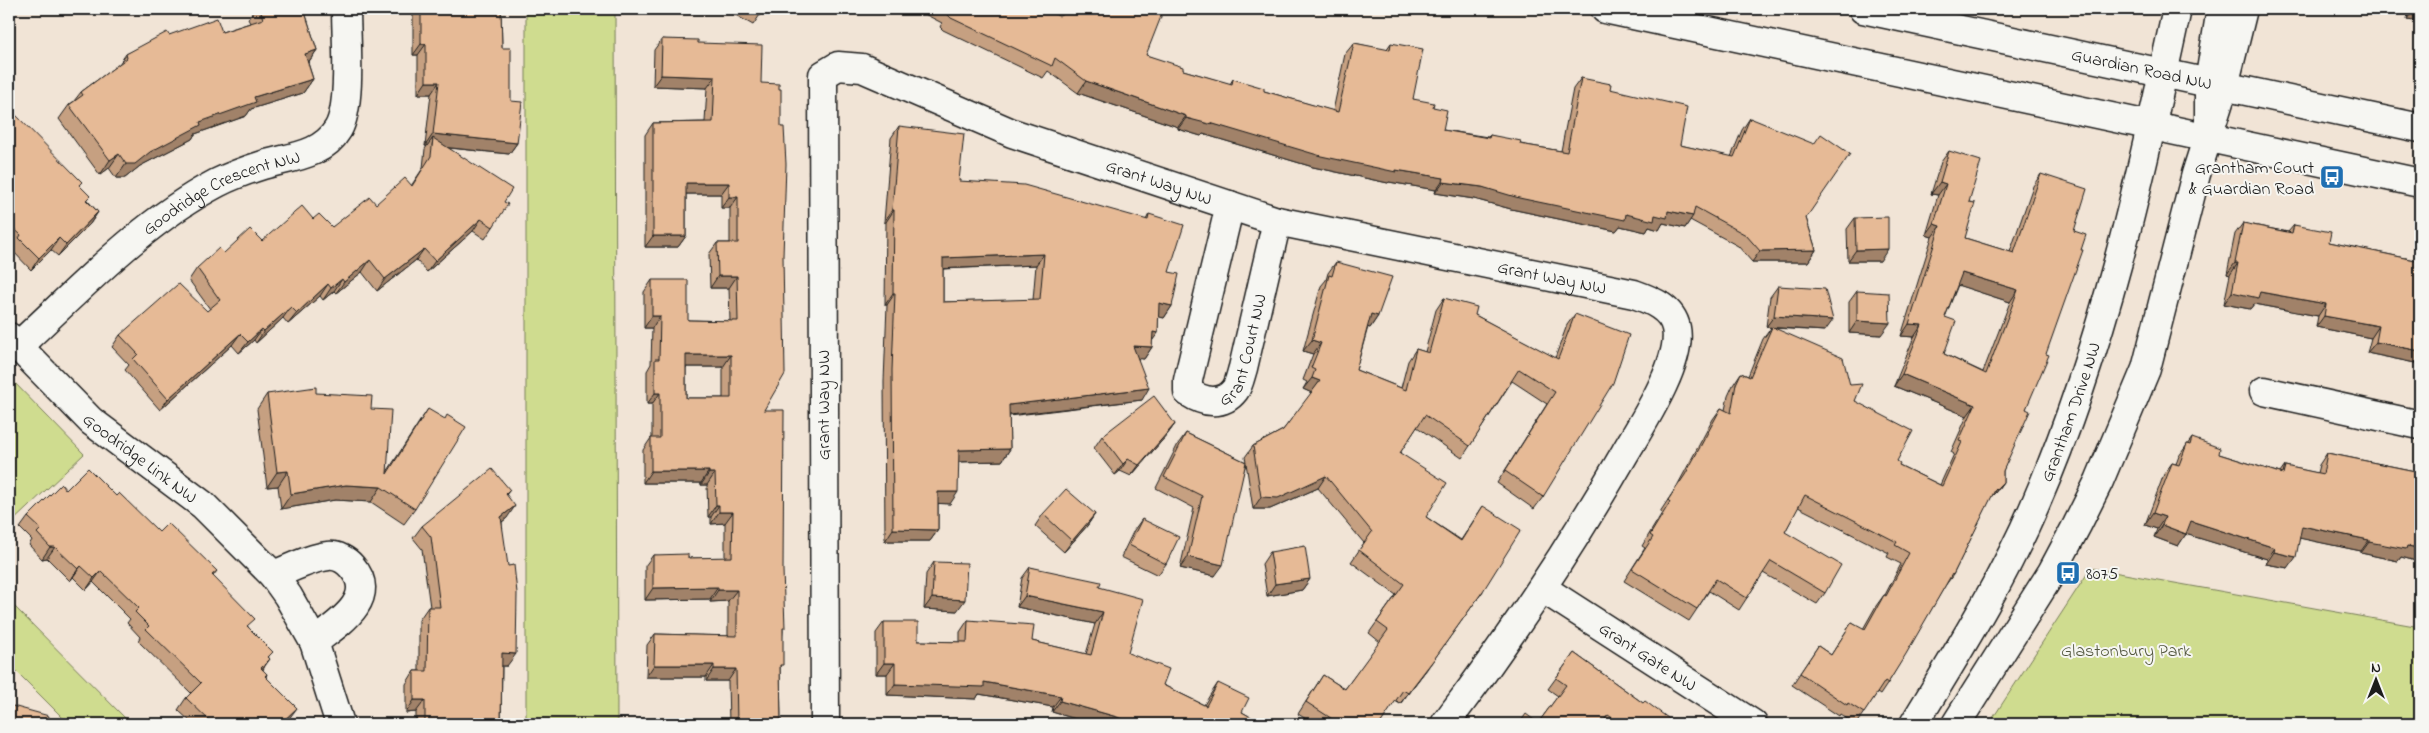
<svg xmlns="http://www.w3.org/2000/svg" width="2429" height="733" font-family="'Indie Flower',sans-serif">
<rect width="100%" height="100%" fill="#f1e4d6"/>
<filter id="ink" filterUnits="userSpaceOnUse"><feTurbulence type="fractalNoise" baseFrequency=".02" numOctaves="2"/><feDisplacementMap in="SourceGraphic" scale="10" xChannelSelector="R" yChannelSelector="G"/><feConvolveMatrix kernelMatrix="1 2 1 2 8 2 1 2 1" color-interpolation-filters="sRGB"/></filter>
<g filter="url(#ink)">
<path fill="#cfdc8f" stroke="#767c56" d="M 526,9 L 615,9 L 617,724 L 526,724 Z
M 9,377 L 84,454 L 9,525 Z
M 2091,568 L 2420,627 L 2420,724 L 1989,724 Z
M 9,601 L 131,724 L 69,724 L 9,664 Z"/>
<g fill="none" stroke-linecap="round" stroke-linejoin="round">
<defs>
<g id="minor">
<path id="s1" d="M 1230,205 L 1188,380 L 1188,392 C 1203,402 1222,407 1235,390 C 1239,385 1241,374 1243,368 L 1277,221"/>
<path id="s2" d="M 9,337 L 91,421 L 203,505 L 273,575 L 288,596 L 314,642 L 340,724"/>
<path id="s3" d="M 18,346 C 80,289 141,223 217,183 C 231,176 247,170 263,165 C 290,157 322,156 338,129 C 352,105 346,38 346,9"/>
<path d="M 2264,391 L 2420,425"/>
<path d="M 273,575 C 290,569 309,558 328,556 C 337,555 346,560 352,567 C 380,599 336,625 314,642"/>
<path id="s4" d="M 1542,588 L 1753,724"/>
<path id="s5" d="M 825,724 L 823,75 L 838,66 L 862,68 L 1012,133 L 1277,221 L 1634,294 C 1651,300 1672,308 1676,328 C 1683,361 1642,424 1625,453 C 1571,547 1511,637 1445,724"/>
</g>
<g id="tertiary">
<path id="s6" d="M 1914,724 C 1957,653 2002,582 2035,505 C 2104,346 2141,177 2177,9"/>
<path d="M 1956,724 L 2052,572 L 2077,525 L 2099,481 L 2146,369 L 2196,174 L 2224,86 L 2243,9"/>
</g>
<g id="secondary">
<path d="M 1605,9 L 2420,183"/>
<path id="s7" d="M 1863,9 L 2420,128"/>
<path d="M 2209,137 L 2209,83 L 2221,9"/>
</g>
</defs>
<use href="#minor" stroke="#1c1c1c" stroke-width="31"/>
<use href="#tertiary" stroke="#1c1c1c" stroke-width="31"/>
<use href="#secondary" stroke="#1c1c1c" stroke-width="31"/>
<use href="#minor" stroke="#f6f6f2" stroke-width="28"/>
<use href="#tertiary" stroke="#f6f6f2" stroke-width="28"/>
<use href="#secondary" stroke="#f6f6f2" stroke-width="28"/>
</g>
<path fill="#c6a081" stroke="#1c1c1c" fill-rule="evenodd" d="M 255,9 L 304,9 L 317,50 L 308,63 L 313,79 L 303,93 L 251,109 L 246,116 L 195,134 L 192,139 L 140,166 L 125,178 L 116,178 L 109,168 L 100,175 L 59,119 L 69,105 L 74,101 L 81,92 L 119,64 L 126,54 L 169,35 L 222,32 L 250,23 L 248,19 Z
M 413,9 L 501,9 L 502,48 L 517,143 L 509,154 L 449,148 L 504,202 L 493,227 L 485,239 L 473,231 L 427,272 L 416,260 L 377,291 L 362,272 L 336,293 L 334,291 L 323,300 L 320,296 L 288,324 L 283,318 L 256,343 L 254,340 L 239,353 L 232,345 L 160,410 L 125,370 L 129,365 L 112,347 L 120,335 L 207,311 L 210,309 L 189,280 L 197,268 L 224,253 L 262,241 L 313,219 L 332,227 L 411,186 L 423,168 L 425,149 L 427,146 L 425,146 L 431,94 L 418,94 L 418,55 L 413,55 Z
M 725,9 L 764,9 L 753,25 Z
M 915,9 L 1035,9 L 1043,13 L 1045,10 L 1146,55 L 1183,70 L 1230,84 L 1233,79 L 1264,91 L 1333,111 L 1345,54 L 1354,43 L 1386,50 L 1391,43 L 1413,99 L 1433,107 L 1443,130 L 1488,137 L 1490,135 L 1520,144 L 1561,151 L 1573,89 L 1581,78 L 1610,89 L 1680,145 L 1731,157 L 1742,130 L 1750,118 L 1806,218 L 1816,250 L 1808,262 L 1752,262 L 1738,246 L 1690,220 L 1685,228 L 1663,223 L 1659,230 L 1649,227 L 1646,232 L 1620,226 L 1616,231 L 1511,209 L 1474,199 L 1435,193 L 1436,190 L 1389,182 L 1388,183 L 1313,167 L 1203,134 L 1201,136 L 1178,129 L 1178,127 L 1078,93 L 1048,71 L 1043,78 L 943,30 L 940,27 L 942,23 Z
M 2409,9 L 2420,9 L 2420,21 L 2407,19 Z
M 662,39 L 698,43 L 761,83 L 764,410 L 783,631 L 780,669 L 781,724 L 729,724 L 728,681 L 706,681 L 706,677 L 646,677 L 647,645 L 655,634 L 728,636 L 728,601 L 710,602 L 710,599 L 645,600 L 645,566 L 653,555 L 688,558 L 725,558 L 725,523 L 711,524 L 711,517 L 708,517 L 707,485 L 701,485 L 701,483 L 643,483 L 643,450 L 651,438 L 652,438 L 652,404 L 647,404 L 647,371 L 651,364 L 652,328 L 644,328 L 644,292 L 652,280 L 688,320 L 730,321 L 729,288 L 710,288 L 709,254 L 717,243 L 730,243 L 730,208 L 721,208 L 721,194 L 686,194 L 686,236 L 678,247 L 645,247 L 645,135 L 653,123 L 705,122 L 707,88 L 653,86 L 654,50 ZM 686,367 L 723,367 L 723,398 L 686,398 Z
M 9,108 L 80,186 L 87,200 L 98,212 L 90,224 L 58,256 L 51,250 L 31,270 L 11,249 L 13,246 L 9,243 Z
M 899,126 L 959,181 L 1146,220 L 1149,214 L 1169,272 L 1172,306 L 1164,318 L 1158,316 L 1158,333 L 1152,340 L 1152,347 L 1144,359 L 1138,358 L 1142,400 L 1009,416 L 1010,449 L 1002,461 L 958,462 L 950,504 L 938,503 L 938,530 L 930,541 L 885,541 L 884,381 L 887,305 L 885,305 L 886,222 L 884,222 L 891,138 ZM 1036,265 L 1033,300 L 943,302 L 943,269 Z
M 1949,151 L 1969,202 L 1965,238 L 2010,252 L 2033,186 L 2041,174 L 2074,231 L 2026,409 L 2003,471 L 2003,482 L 1995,493 L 1991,497 L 1953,575 L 1945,586 L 1888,683 L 1880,695 L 1877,693 L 1856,724 L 1855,724 L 1840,714 L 1839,716 L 1792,685 L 1818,646 L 1831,655 L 1852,622 L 1863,629 L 1876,606 L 1884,595 L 1885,595 L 1901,564 L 1887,557 L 1889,553 L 1798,507 L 1785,532 L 1825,593 L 1817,604 L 1763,573 L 1739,610 L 1709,591 L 1689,621 L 1624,581 L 1645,548 L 1642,546 L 1662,513 L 1660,512 L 1677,486 L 1713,419 L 1721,408 L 1725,410 L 1728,396 L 1733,385 L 1741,373 L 1748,376 L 1763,339 L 1771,328 L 1766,327 L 1770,297 L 1778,286 L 1825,331 L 1773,328 L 1850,385 L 1855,401 L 1897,461 L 1899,465 L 1940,485 L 1954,454 L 1951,452 L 1967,416 L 1894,386 L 1914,337 L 1901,336 L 1932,237 L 1926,235 L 1938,195 L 1931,194 L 1941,162 ZM 1958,285 L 2010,302 L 1983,372 L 1944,354 L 1945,317 Z
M 1855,218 L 1880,261 L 1848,261 L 1847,229 Z
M 2243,223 L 2288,232 L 2294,225 L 2329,242 L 2420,261 L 2420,364 L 2367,353 L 2371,338 L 2316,327 L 2318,316 L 2254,304 L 2250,309 L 2224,304 L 2230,275 L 2227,274 L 2235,234 Z
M 1336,262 L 1378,316 L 1370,328 L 1368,327 L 1356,370 L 1401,388 L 1408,361 L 1416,349 L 1425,352 L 1436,310 L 1444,298 L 1475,315 L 1555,358 L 1567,325 L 1575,314 L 1543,497 L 1534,509 L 1497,483 L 1547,404 L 1512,381 L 1462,458 L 1417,427 L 1400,453 L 1426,517 L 1461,540 L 1483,506 L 1427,669 L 1400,704 L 1395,701 L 1380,724 L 1314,724 L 1298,714 L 1323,675 L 1345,689 L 1380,642 L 1369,633 L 1396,595 L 1351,562 L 1364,543 L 1318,488 L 1270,509 L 1253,509 L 1246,463 L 1215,576 L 1180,568 L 1194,508 L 1156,488 L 1178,444 L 1186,433 L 1246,462 L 1245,457 L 1253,446 L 1283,430 L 1312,393 L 1303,389 L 1307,382 L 1303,380 L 1313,354 L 1303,351 L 1321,286 L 1326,280 L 1328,273 Z
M 1857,291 L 1881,335 L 1849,333 L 1849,302 Z
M 267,394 L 371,409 L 387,472 L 418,424 L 428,409 L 415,509 L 404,524 L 371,502 L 335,500 L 281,509 L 278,486 L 267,487 L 257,409 Z
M 1175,424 L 1167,435 L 1131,476 L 1120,471 L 1115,475 L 1094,448 L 1102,436 Z
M 2192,438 L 2219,454 L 2280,473 L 2285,466 L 2317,473 L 2319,465 L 2327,453 L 2420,472 L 2420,562 L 2401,557 L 2398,561 L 2361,553 L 2361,551 L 2300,538 L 2288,568 L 2266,564 L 2267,559 L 2186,534 L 2178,546 L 2154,537 L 2157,529 L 2145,525 L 2164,474 L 2172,463 L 2176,464 L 2179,456 Z
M 66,490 L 116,496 L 159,532 L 217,571 L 213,576 L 269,657 L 263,670 L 267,674 L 266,677 L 288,720 L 284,724 L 193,724 L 178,710 L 186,698 L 191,693 L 138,641 L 140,637 L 127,623 L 130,619 L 93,582 L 86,590 L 73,577 L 70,581 L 47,558 L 42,559 L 29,545 L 32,540 L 20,528 L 28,517 Z
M 510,490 L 506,495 L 507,518 L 502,522 L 507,666 L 502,666 L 501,724 L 416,724 L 416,712 L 406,713 L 406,684 L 414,671 L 419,671 L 419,620 L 428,607 L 430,607 L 422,549 L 413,538 L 422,526 Z
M 1043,514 L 1095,514 L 1087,526 L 1064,552 L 1035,526 Z
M 1142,519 L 1166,564 L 1158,575 L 1121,557 L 1134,530 Z
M 1270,552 L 1310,579 L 1302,590 L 1267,596 L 1262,564 Z
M 934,562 L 957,611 L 924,609 L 926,574 Z
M 1030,567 L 1099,587 L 1128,653 L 1163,685 L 1204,705 L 1210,695 L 1218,683 L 1242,712 L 1263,724 L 1093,724 L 1052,712 L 1053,707 L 979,694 L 976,699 L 887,695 L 887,674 L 876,674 L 876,633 L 884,622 L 918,641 L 960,642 L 960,632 L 968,620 L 1032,641 L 1086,654 L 1095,624 L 1017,607 L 1022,578 Z
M 1574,653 L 1643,703 L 1676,724 L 1519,724 L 1538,723 L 1558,696 L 1548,689 Z"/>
<path fill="#a18269" stroke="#1c1c1c" d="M 2414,9 L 2420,9 L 2420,21 L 2407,19 Z
M 421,44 L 426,44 L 418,55 L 413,55 Z
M 317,50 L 307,64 L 305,54 Z
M 661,75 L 715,77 L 707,88 L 653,86 Z
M 313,79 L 303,93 L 251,109 L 246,116 L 195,134 L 192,139 L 140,166 L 125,178 L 116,178 L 126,164 L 150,152 L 200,122 L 254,97 Z
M 1086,81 L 1186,116 L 1178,127 L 1078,93 Z
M 426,82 L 439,82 L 431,94 L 418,94 Z
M 1186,118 L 1210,123 L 1396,170 L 1444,178 L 1436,190 L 1389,182 L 1388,183 L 1313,167 L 1203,134 L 1201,136 L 1178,129 Z
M 433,134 L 517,143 L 509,154 L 432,146 L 433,138 L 427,146 L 425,146 Z
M 119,154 L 109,168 L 100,175 L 110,160 Z
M 1443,182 L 1482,187 L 1626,214 L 1655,215 L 1668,211 L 1693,216 L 1685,228 L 1663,223 L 1659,230 L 1649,227 L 1646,232 L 1620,226 L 1616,231 L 1511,209 L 1474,199 L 1435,193 Z
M 1940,182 L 1946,184 L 1938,195 L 1931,194 Z
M 686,183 L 729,183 L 721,194 L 678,194 Z
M 729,197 L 738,197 L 730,208 L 721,208 Z
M 892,210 L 894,210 L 886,222 L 884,222 Z
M 98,212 L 90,224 L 58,256 L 66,245 Z
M 481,219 L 473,231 L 427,272 L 435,261 Z
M 1934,224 L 1940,226 L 1932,237 L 1926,235 Z
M 653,236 L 686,236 L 678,247 L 645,247 Z
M 59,238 L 51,250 L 31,270 L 39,258 Z
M 424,249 L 416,260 L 377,291 L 385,279 Z
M 1888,249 L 1880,261 L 1848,261 L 1856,250 Z
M 1816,250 L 1808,262 L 1752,262 L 1760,251 Z
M 1044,254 L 1036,265 L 935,269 L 943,258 Z
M 370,260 L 362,272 L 336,293 L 344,282 Z
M 2235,263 L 2238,263 L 2230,275 L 2227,274 Z
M 1962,273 L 2018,290 L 2010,302 L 1954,284 Z
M 718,276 L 737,276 L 729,288 L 710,288 Z
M 342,279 L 334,291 L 323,300 L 331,288 Z
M 328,284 L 320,296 L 288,324 L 297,313 Z
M 2232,292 L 2260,292 L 2326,304 L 2318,316 L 2254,304 L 2250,309 L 2224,304 Z
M 893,293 L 895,293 L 887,305 L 885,305 Z
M 1159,303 L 1172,306 L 1164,318 L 1151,315 Z
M 291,307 L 283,318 L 256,343 L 264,331 Z
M 1371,314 L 1378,316 L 1370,328 L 1363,326 Z
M 652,316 L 660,316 L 652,328 L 644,328 Z
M 1774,316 L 1833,320 L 1825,331 L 1766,327 Z
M 2324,316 L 2379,326 L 2371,338 L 2316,327 Z
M 1857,321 L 1890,323 L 1881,335 L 1849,333 Z
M 1909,324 L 1922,325 L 1914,337 L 1901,336 Z
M 262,329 L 254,340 L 239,353 L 248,342 Z
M 1153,332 L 1158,333 L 1150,344 Z
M 240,334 L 232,345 L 160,410 L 168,399 Z
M 1312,340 L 1321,343 L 1313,354 L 1303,351 Z
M 2376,342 L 2420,351 L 2420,364 L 2367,353 Z
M 1133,346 L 1152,347 L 1144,359 L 1125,358 Z
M 686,355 L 731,355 L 723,367 L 678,367 Z
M 1902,374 L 1975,405 L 1967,416 L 1894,386 Z
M 1312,378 L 1320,381 L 1312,393 L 1303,389 Z
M 1149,388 L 1142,400 L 1001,416 L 1009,405 Z
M 655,393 L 660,393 L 652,404 L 647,404 Z
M 1175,424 L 1167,435 L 1131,476 L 1139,465 Z
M 1010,449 L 1002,461 L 951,462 L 959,450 Z
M 1128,459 L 1120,471 L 1115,475 L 1123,464 Z
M 288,471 L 278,486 L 267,487 L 277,472 Z
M 651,471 L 709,471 L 701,483 L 643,483 Z
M 709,473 L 715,473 L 707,485 L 701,485 Z
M 1326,476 L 1318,488 L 1270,509 L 1253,509 L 1261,497 Z
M 2003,482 L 1995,493 L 1986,501 L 1995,490 Z
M 346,485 L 381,487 L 371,502 L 335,500 L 281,509 L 291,494 Z
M 938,492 L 958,492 L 950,504 L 930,503 Z
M 716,505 L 719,505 L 711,517 L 708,517 Z
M 515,506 L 507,518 L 492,530 L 501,517 Z
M 719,512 L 733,512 L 725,523 L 711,524 Z
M 2153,513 L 2165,517 L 2157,529 L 2145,525 Z
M 1095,514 L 1087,526 L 1064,552 L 1072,541 Z
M 2191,521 L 2275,548 L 2267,559 L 2182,533 Z
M 2162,525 L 2186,534 L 2178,546 L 2154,537 Z
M 2302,526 L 2369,540 L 2361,551 L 2294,537 Z
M 893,529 L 938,530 L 930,541 L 885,541 Z
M 2369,542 L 2407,546 L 2420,548 L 2420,562 L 2401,557 L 2398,561 L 2361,553 Z
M 50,547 L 55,547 L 47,558 L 42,559 Z
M 2274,552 L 2296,557 L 2288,568 L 2266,564 Z
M 1188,557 L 1223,565 L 1215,576 L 1180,568 Z
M 81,566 L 73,577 L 70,581 L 78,569 Z
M 101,571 L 93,582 L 86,590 L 94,578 Z
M 1310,579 L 1302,590 L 1267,596 L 1275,584 Z
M 718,587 L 710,599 L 645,600 L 653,588 Z
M 718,590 L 737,590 L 728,601 L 710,602 Z
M 1483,591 L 1427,669 L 1400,704 L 1408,693 Z
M 1025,596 L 1103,612 L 1095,624 L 1017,607 Z
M 932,598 L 965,600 L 957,611 L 924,609 Z
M 502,653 L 516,654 L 507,666 L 493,666 Z
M 270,659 L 262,670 L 261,668 Z
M 884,663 L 895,663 L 887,674 L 876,674 Z
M 654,665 L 714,665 L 706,677 L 646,677 Z
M 714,669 L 736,669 L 728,681 L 706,681 Z
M 984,682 L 1061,696 L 1053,707 L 979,694 L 976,699 L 887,695 L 895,684 Z
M 414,700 L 425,700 L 416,712 L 406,713 Z
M 1060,701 L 1117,717 L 1133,724 L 1093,724 L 1052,712 Z
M 297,708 L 288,720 L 284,724 L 280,724 Z"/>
<path fill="#e6ba96" stroke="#1c1c1c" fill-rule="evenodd" d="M 260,9 L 304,9 L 317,50 L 305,54 L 313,79 L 254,97 L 256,102 L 200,122 L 201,125 L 150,152 L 135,164 L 126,164 L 119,154 L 110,160 L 69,105 L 83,95 L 81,92 L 127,58 L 126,54 L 167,32 L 169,35 L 217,18 L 222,32 L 263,19 Z
M 421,9 L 501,9 L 502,48 L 511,48 L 511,101 L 522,102 L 517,143 L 433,134 L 439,82 L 426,82 L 426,44 L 421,44 Z
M 754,9 L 764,9 L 762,13 Z
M 945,9 L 1035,9 L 1044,13 L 1045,10 L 1059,16 L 1074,9 L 1164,9 L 1146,55 L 1183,67 L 1183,70 L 1232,84 L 1233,79 L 1264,88 L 1264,91 L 1338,112 L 1354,43 L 1390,50 L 1391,43 L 1423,49 L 1413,99 L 1434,103 L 1433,107 L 1447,110 L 1443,130 L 1489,138 L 1490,135 L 1521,141 L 1520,144 L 1567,152 L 1581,78 L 1611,84 L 1610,89 L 1687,107 L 1680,145 L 1734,157 L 1750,118 L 1814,144 L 1821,134 L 1850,154 L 1806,218 L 1816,250 L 1760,251 L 1746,235 L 1695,207 L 1693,216 L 1668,211 L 1667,218 L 1655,215 L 1654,221 L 1626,214 L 1625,220 L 1519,198 L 1482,187 L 1443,182 L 1444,178 L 1396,170 L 1396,172 L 1321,156 L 1210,123 L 1209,124 L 1186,118 L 1186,116 L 1086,81 L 1055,58 L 1052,66 L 951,18 L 948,15 L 950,12 Z
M 662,39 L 698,40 L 698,43 L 762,45 L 761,83 L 779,84 L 779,89 L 781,89 L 781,127 L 784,127 L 786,164 L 783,256 L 785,374 L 764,410 L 784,410 L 783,570 L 785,628 L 783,628 L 783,665 L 780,665 L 781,724 L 737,724 L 736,669 L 714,669 L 714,665 L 654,665 L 655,634 L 737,636 L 737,590 L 718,590 L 718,587 L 653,588 L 653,555 L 688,554 L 688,558 L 732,557 L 733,512 L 719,512 L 719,505 L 716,505 L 715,473 L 709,473 L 709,471 L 651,471 L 651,438 L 660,438 L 660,393 L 655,393 L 655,359 L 659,359 L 660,316 L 652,316 L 652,280 L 688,280 L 688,320 L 738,321 L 737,276 L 718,276 L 717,243 L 738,243 L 738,197 L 729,197 L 729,183 L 686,183 L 686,236 L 653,236 L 653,123 L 713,122 L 715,77 L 661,75 ZM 686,355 L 731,355 L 731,398 L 686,398 Z
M 9,108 L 82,182 L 79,185 L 90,196 L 86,200 L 98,212 L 66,245 L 59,238 L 39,258 L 19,238 L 21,235 L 9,224 Z
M 899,126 L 964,134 L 959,181 L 1024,185 L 1148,220 L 1149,214 L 1184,225 L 1169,272 L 1179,274 L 1172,306 L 1159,303 L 1158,333 L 1153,332 L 1152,347 L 1133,346 L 1149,388 L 1009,405 L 1010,449 L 959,450 L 958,492 L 938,492 L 938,530 L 893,529 L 892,370 L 895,293 L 893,293 L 894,210 L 892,210 ZM 1044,254 L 1040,299 L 943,302 L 943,258 Z
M 433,138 L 512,189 L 504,202 L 508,204 L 493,227 L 481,219 L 435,261 L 424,249 L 385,279 L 370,260 L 344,282 L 342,279 L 331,288 L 328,284 L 297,313 L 291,307 L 264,331 L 262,329 L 248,342 L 240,334 L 168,399 L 133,359 L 138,354 L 120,335 L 177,285 L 179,284 L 207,311 L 220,300 L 197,268 L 219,248 L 224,253 L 250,229 L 262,241 L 302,206 L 313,219 L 319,214 L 332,227 L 370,197 L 376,204 L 405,178 L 412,186 L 431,156 Z
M 1949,151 L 1981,161 L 1969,202 L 1975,203 L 1965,238 L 2014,253 L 2041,174 L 2087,189 L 2074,231 L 2086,235 L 2081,250 L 2083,250 L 2046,354 L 2049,355 L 2026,409 L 2030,411 L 2003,471 L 2003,482 L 1995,490 L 1953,575 L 1952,574 L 1906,654 L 1888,683 L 1885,681 L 1864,713 L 1848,703 L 1847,705 L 1800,673 L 1818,646 L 1831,655 L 1852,622 L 1865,629 L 1884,595 L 1886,596 L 1909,553 L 1895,545 L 1897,542 L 1805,495 L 1785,532 L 1841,565 L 1825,593 L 1771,561 L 1747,598 L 1716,579 L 1697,609 L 1632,569 L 1653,537 L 1650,535 L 1670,502 L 1668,500 L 1685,475 L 1721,408 L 1731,413 L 1736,384 L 1741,373 L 1750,377 L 1772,327 L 1843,358 L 1850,385 L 1862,384 L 1855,401 L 1913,431 L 1897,461 L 1900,463 L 1899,465 L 1942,486 L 1962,442 L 1959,441 L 1975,405 L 1902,374 L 1922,325 L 1909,324 L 1940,226 L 1934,224 L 1946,184 L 1940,182 ZM 1962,273 L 2018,290 L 1986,374 L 1944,354 L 1956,321 L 1945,317 Z
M 1888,217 L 1888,249 L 1856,250 L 1855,218 Z
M 2243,223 L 2292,233 L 2294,225 L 2331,232 L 2329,242 L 2420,261 L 2420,351 L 2376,342 L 2379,326 L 2324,316 L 2326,304 L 2260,292 L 2258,298 L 2232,292 L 2238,263 L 2235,263 Z
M 1336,262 L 1392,277 L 1378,316 L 1371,314 L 1356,370 L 1406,390 L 1416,349 L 1429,353 L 1444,298 L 1477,307 L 1475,315 L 1558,359 L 1575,314 L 1629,335 L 1613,383 L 1543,497 L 1505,471 L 1555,392 L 1519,369 L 1470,446 L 1425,415 L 1400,453 L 1447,483 L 1426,517 L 1461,541 L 1483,506 L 1521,530 L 1483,591 L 1435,658 L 1408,693 L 1403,690 L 1380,724 L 1340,724 L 1306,702 L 1323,675 L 1345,689 L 1388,630 L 1377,622 L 1404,584 L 1359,550 L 1372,532 L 1326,476 L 1278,498 L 1261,497 L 1253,446 L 1283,430 L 1320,381 L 1312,378 L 1315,370 L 1311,368 L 1321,343 L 1312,340 L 1329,275 L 1332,276 Z
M 1778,286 L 1825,289 L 1833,320 L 1774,316 Z
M 1857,291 L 1889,293 L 1890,323 L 1857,321 Z
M 316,387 L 316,393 L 372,396 L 371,409 L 391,410 L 387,474 L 428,409 L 445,419 L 447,415 L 466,427 L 415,509 L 381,487 L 346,485 L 291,494 L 288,471 L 277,472 L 267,394 Z
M 1154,396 L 1175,424 L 1139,465 L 1128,459 L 1123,464 L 1102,436 Z
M 1186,433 L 1246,462 L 1223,565 L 1188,557 L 1202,496 L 1164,477 Z
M 2192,438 L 2220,448 L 2219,454 L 2283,474 L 2285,466 L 2323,474 L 2327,453 L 2420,472 L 2420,548 L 2407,546 L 2406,549 L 2369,542 L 2369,540 L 2302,526 L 2296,557 L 2274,552 L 2275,548 L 2191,521 L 2186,534 L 2162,525 L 2165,517 L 2153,513 L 2172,463 L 2179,465 L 2187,444 L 2190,445 Z
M 88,468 L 116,496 L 119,493 L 159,532 L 168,523 L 217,571 L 212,575 L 255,619 L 247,626 L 273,652 L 268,657 L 270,659 L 261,668 L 267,674 L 265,676 L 297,708 L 280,724 L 213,724 L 186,698 L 201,683 L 146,629 L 149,626 L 135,612 L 139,608 L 101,571 L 94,578 L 81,566 L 78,569 L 55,547 L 50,547 L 37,533 L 41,529 L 28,517 L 61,484 L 66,490 Z
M 492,469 L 510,490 L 506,494 L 515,506 L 501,517 L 508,566 L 514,565 L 517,593 L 516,654 L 502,653 L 501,724 L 425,724 L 425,700 L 414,700 L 414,671 L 427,671 L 428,607 L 440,607 L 431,537 L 422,526 Z
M 1066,489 L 1095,514 L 1072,541 L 1043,514 Z
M 1142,519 L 1179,537 L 1166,564 L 1129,545 Z
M 1305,546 L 1310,579 L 1275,584 L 1270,552 Z
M 934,562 L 967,563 L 965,600 L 932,598 Z
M 1030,567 L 1101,582 L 1099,587 L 1143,599 L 1128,653 L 1169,669 L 1163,685 L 1206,706 L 1218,683 L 1249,698 L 1242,712 L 1263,724 L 1133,724 L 1117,717 L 1060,701 L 1061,696 L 984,682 L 984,687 L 895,684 L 895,663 L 884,663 L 884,622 L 918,622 L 918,641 L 967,642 L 968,620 L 1034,625 L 1032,641 L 1091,655 L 1103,612 L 1025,596 Z
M 1574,653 L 1643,703 L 1645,701 L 1676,724 L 1624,724 L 1618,719 L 1617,721 L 1608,715 L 1601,724 L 1519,724 L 1526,714 L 1538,723 L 1566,685 L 1556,678 Z
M 9,705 L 49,716 L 47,724 L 9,724 Z"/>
</g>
<defs>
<symbol id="bus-square" viewBox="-11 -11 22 22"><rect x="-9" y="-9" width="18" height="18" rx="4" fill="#1f6fb2" stroke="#f6f6f2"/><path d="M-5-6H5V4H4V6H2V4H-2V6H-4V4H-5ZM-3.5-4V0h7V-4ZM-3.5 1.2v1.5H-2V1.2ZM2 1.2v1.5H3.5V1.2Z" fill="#fff"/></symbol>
</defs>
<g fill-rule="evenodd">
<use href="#bus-square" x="2318" y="163" width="28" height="28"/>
<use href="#bus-square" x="2054" y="559" width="28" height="28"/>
</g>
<g text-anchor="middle" stroke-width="4" stroke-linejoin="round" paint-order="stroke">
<g font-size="18" fill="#1c1c1c" stroke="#f6f6f2">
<text dy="6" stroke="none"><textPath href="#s7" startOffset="285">Guardian Road NW</textPath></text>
<text dy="6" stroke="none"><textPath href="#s5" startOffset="1009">Grant Way NW</textPath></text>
<text dy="6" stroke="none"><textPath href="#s3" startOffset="258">Goodridge Crescent NW</textPath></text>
<text dy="6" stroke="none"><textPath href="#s5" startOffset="1414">Grant Way NW</textPath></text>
<text dy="6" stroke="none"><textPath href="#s1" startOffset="285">Grant Court NW</textPath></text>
<text transform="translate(823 405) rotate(-90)" y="6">Grant Way NW</text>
<text dy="6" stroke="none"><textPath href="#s6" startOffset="350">Grantham Drive NW</textPath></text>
<text dy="6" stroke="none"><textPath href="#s2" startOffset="179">Goodridge Link NW</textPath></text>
<text dy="6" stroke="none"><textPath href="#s4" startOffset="126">Grant Gate NW</textPath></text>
</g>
<g font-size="18" fill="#1c1c1c" stroke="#f6f6f2" text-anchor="end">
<text x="2314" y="173">Grantham Court<tspan x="2314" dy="21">&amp; Guardian Road</tspan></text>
<text x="2086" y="579" text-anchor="start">8075</text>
</g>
<g font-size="18" fill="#52563e" stroke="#f6f6f2">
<text x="2126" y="656">Glastonbury Park</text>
</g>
</g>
<rect width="2429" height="733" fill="none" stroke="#f6f6f2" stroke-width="30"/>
<rect x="15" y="15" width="2399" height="703" fill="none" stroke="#1c1c1c" stroke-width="2" filter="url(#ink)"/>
<g transform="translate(2376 680)" stroke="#f6f6f2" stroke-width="4" paint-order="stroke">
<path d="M0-4L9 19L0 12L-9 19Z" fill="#1c1c1c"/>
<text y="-8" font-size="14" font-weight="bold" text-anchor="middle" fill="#1c1c1c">N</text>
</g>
</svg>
